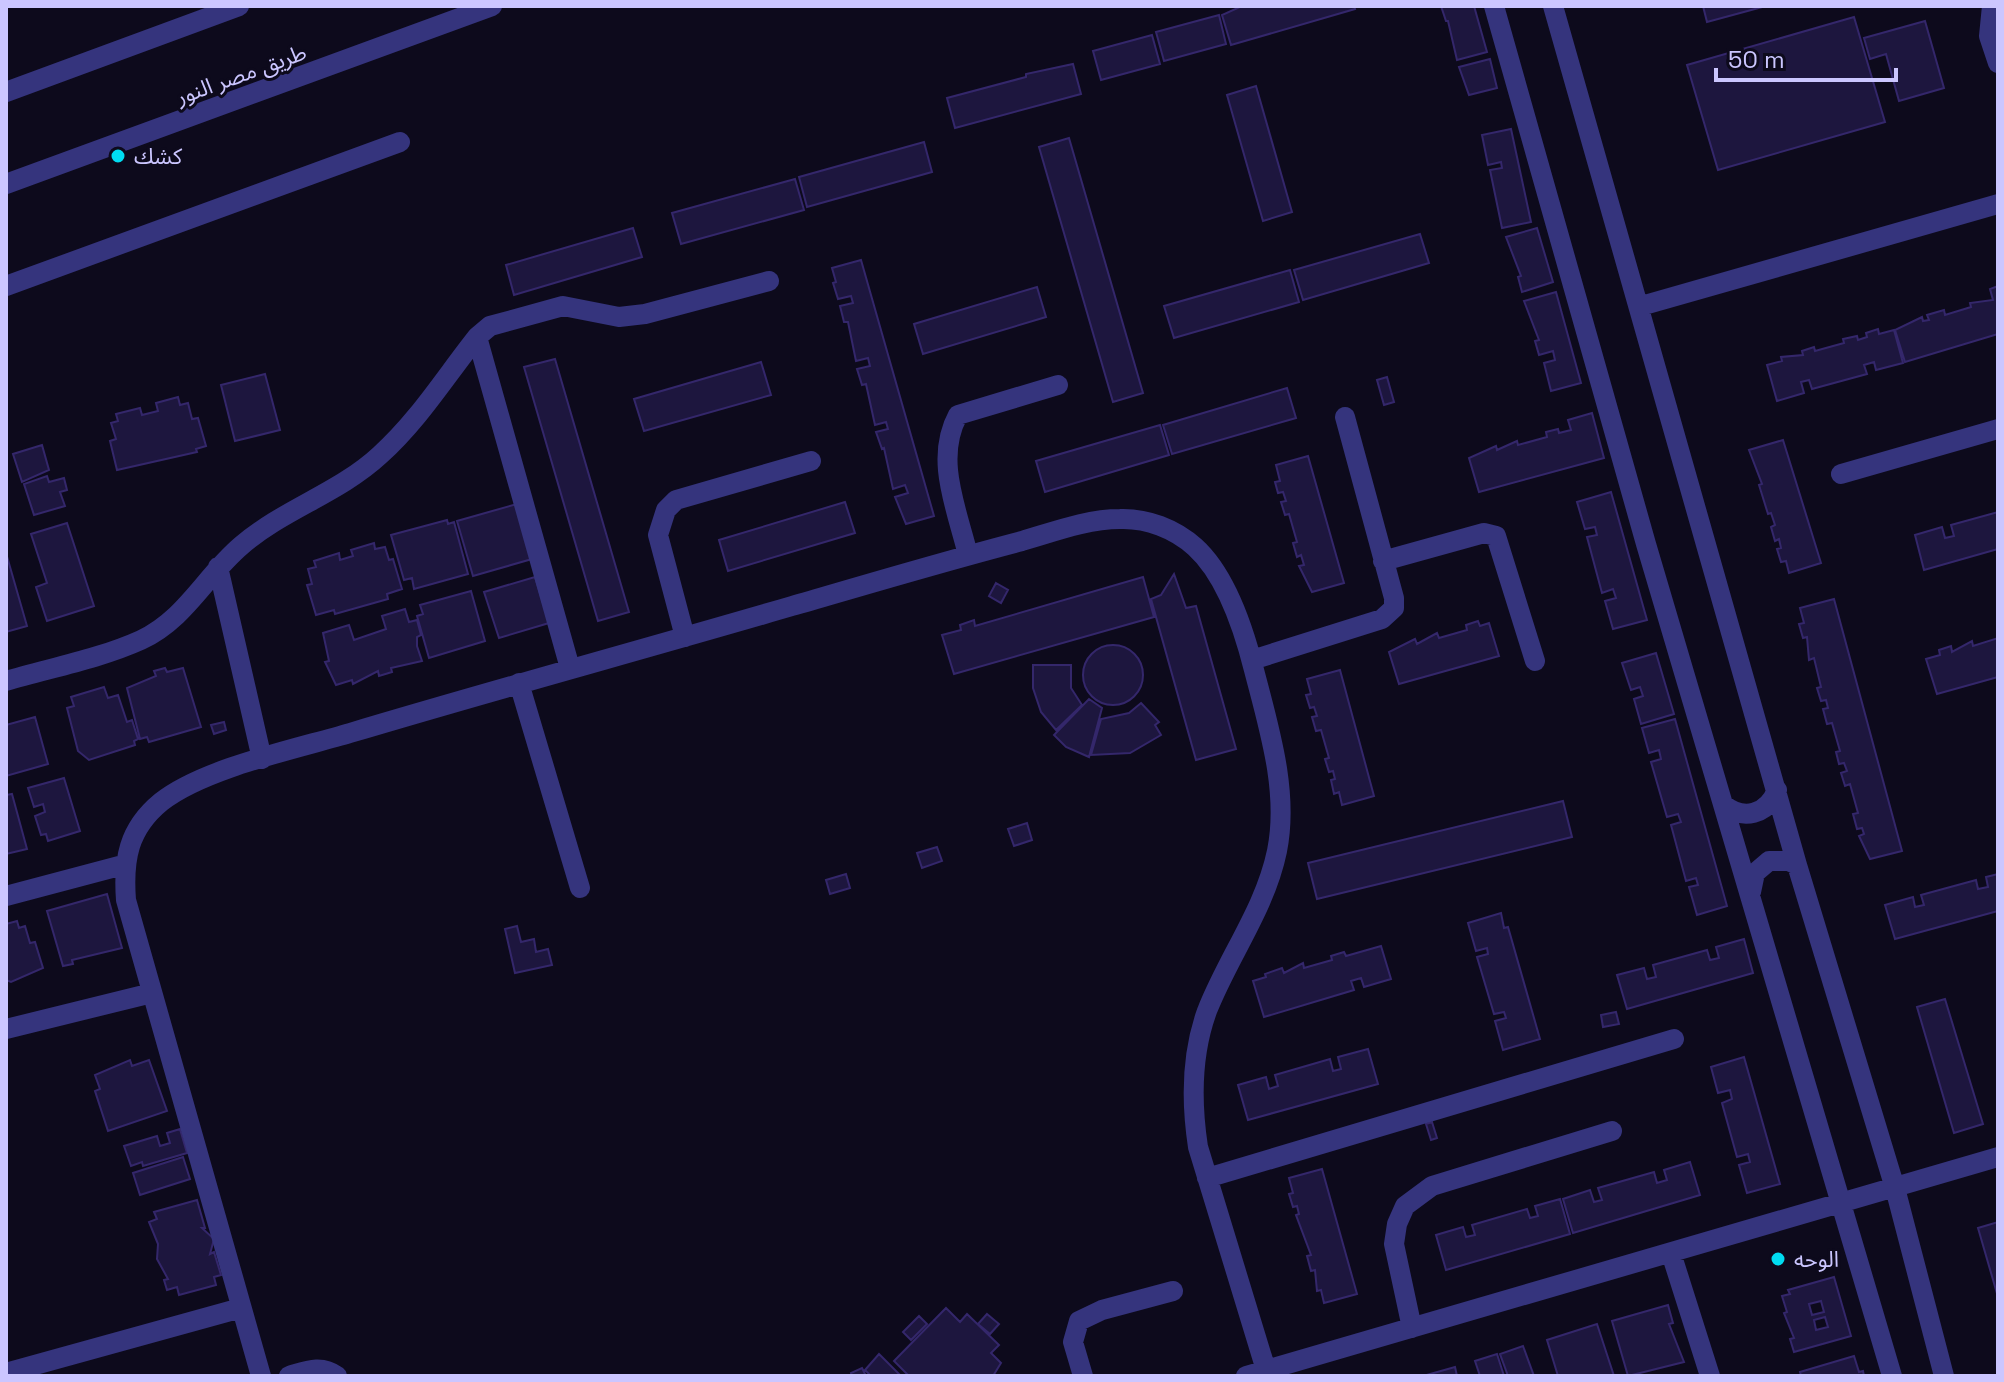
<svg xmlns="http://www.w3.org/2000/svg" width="2004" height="1382" font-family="'Space Grotesk','Noto Sans Arabic',sans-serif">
<rect width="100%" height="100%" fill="#0d0a1c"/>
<path fill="#1d163e" stroke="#34276b" stroke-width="2" fill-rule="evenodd" d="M 1354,6 L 1355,9 L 1231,45 L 1222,15 L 1242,6 Z
M 1441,6 L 1474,6 L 1487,52 L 1457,60 L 1448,21 L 1446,21 Z
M 1703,6 L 1766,6 L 1707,22 Z
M 1219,15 L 1226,44 L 1164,61 L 1156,32 Z
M 1854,17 L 1885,122 L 1718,170 L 1687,65 Z
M 1925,21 L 1944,88 L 1899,101 L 1886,54 L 1870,59 L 1864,38 Z
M 1152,35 L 1160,64 L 1101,80 L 1093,51 Z
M 1490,59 L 1497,88 L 1469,95 L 1459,67 Z
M 1073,64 L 1081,94 L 955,128 L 947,98 L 1026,77 L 1026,74 Z
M 1256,86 L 1292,212 L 1263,221 L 1227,95 Z
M 1511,129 L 1531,222 L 1502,228 L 1490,170 L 1502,168 L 1501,162 L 1488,165 L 1482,135 Z
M 1069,138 L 1143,393 L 1113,402 L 1039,147 Z
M 924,142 L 932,172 L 807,207 L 799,177 Z
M 795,179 L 804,210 L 681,244 L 672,213 Z
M 633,228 L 642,257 L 514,295 L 506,265 Z
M 1537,228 L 1553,282 L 1522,292 L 1518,277 L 1521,276 L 1506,237 Z
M 1420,234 L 1429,263 L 1303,300 L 1294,270 Z
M 861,260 L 934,516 L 906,524 L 895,497 L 908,493 L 905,485 L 893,489 L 884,448 L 882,449 L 876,432 L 888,429 L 886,422 L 875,425 L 866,384 L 862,385 L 857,369 L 870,366 L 868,358 L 856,361 L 848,322 L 844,322 L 840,306 L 853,303 L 851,296 L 838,299 L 833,283 L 836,282 L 832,268 Z
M 1290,270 L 1299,302 L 1174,338 L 1164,306 Z
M 1998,286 L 1998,334 L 1905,362 L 1895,330 L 1922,317 L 1923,321 L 1929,320 L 1927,315 L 1944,310 L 1945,315 L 1971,307 L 1970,303 L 1993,300 L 1990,289 Z
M 1037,287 L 1046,317 L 923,354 L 914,324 Z
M 1556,292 L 1581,383 L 1551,391 L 1544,363 L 1555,360 L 1553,351 L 1539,355 L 1535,341 L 1539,340 L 1524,301 Z
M 1878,329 L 1879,334 L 1894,330 L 1903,363 L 1876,370 L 1874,362 L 1864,365 L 1867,374 L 1812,389 L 1809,380 L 1801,382 L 1804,393 L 1777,401 L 1767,365 L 1782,361 L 1781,357 L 1803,355 L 1802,351 L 1814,347 L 1815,351 L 1844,343 L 1843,339 L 1857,336 L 1858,340 L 1867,337 L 1866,333 Z
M 555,359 L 629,612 L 598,621 L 524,367 Z
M 761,362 L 771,395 L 644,431 L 634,399 Z
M 265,374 L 280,430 L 235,441 L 221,385 Z
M 1387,377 L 1394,402 L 1384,405 L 1377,380 Z
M 1287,388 L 1296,418 L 1172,454 L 1163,425 Z
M 178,397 L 180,405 L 188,403 L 192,419 L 198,418 L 206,446 L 196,449 L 197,452 L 117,470 L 110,441 L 116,439 L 111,423 L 118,421 L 116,414 L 140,408 L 142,415 L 158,411 L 156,403 Z
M 1592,413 L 1604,458 L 1479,492 L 1469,458 L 1496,446 L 1497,450 L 1517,441 L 1518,445 L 1547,437 L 1546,432 L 1558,429 L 1559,433 L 1571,430 L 1568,420 Z
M 1160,425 L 1169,455 L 1045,492 L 1036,461 Z
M 1783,440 L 1821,563 L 1789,573 L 1786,561 L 1781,562 L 1777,549 L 1781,548 L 1779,539 L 1775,541 L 1771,527 L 1775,525 L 1771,513 L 1768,514 L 1759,485 L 1762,484 L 1749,450 Z
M 42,445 L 49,470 L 22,482 L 13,454 Z
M 1308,456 L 1344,583 L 1312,592 L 1299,566 L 1304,565 L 1301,555 L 1297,557 L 1293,543 L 1297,542 L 1289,514 L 1285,515 L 1281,502 L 1286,501 L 1283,492 L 1278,493 L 1275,482 L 1280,481 L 1276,465 Z
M 47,476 L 49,482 L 64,478 L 67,490 L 60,492 L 65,506 L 34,515 L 24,484 Z
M 1611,492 L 1647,620 L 1613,629 L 1605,601 L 1616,598 L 1613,589 L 1602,593 L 1587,537 L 1597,535 L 1595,527 L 1585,529 L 1577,502 Z
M 845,502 L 855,533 L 728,571 L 719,540 Z
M 517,504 L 532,559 L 473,576 L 457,521 Z
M 1998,512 L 1998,549 L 1924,570 L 1915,535 L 1942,527 L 1945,538 L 1954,536 L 1951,525 Z
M 447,520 L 448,524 L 454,522 L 468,574 L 414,589 L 412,578 L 404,580 L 391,535 Z
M 67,523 L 94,606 L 47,621 L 36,587 L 47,583 L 31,534 Z
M 374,543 L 375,549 L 385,547 L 389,560 L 393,559 L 402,589 L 387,594 L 388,599 L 335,614 L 334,610 L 316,615 L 307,585 L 312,584 L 308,569 L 316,567 L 314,561 L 339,553 L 340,560 L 353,556 L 351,550 Z
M 6,553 L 27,626 L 6,632 Z
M 1174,574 L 1186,608 L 1196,606 L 1236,749 L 1196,760 L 1151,599 L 1161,595 Z
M 535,577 L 549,623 L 499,638 L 484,592 Z
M 1143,577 L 1154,617 L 954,674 L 942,635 L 961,630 L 960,625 L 974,620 L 975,626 Z
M 996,583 L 1008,590 L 1001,603 L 989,596 Z
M 471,591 L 485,641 L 429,658 L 417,616 L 423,614 L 420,605 Z
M 1834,599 L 1902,851 L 1870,859 L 1859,836 L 1864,834 L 1862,828 L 1857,829 L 1853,814 L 1858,813 L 1850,784 L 1845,786 L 1841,773 L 1847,771 L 1844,763 L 1839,764 L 1836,752 L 1840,751 L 1832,723 L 1827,724 L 1823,709 L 1828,708 L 1826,700 L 1821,701 L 1817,688 L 1821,687 L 1814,658 L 1809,660 L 1807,637 L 1803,638 L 1799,624 L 1804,623 L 1800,608 Z
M 405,609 L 409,622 L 417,620 L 421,635 L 417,637 L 417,646 L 422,661 L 391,668 L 392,672 L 379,676 L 378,671 L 353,684 L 352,680 L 336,685 L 325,662 L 329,661 L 323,633 L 349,625 L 354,640 L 386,629 L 382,616 Z
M 1478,621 L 1480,626 L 1489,623 L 1499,656 L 1399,684 L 1389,652 L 1415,639 L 1417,644 L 1437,633 L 1439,638 L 1467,630 L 1466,625 Z
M 1998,638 L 1998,677 L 1937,694 L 1926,659 L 1940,655 L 1939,650 L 1951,646 L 1952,652 L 1972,641 L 1973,646 Z
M1083 675a30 30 0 1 1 60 0a30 30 0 1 1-60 0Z
M 1656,653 L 1674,714 L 1641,724 L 1634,699 L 1643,696 L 1640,687 L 1631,690 L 1622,663 Z
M 1033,665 L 1071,665 L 1071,688 L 1082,705 L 1056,730 L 1041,712 L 1033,688 Z
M 165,668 L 167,672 L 183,668 L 201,727 L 149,742 L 147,737 L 140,739 L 127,688 L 156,676 L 154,671 Z
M 1340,670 L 1374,796 L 1342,805 L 1339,792 L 1334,794 L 1331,780 L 1335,779 L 1333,771 L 1329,772 L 1325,759 L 1329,758 L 1321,730 L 1316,731 L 1312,717 L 1317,716 L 1314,707 L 1310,708 L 1306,695 L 1311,694 L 1307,679 Z
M 104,687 L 108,698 L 118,695 L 127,722 L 132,720 L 138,739 L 134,741 L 135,745 L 89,760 L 78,751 L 67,708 L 74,706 L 71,697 Z
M 1089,699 L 1102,708 L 1089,757 L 1066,747 L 1054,735 Z
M 1141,703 L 1159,722 L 1155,725 L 1161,735 L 1130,753 L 1091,755 L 1101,719 L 1129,713 Z
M 35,717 L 48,764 L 6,776 L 6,725 Z
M 1675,719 L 1727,906 L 1697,915 L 1689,887 L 1698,885 L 1696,878 L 1686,881 L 1671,825 L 1681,822 L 1678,814 L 1667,817 L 1651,762 L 1661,759 L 1659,750 L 1649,753 L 1642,728 Z
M 224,722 L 226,730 L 214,734 L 211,725 Z
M 64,778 L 80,831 L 48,841 L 46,834 L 41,835 L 35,816 L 45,812 L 43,804 L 34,807 L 28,788 Z
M 12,794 L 27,849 L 6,854 L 6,795 Z
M 1563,801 L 1572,837 L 1317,899 L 1308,863 Z
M 1027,823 L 1032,840 L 1014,846 L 1008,829 Z
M 937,847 L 942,861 L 922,868 L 917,853 Z
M 846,874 L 850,888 L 830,894 L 826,880 Z
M 1998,874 L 1998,911 L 1895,939 L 1885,905 L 1913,897 L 1915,907 L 1924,905 L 1921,895 L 1976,880 L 1978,889 L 1988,887 L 1986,877 Z
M 107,894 L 122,948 L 72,960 L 73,964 L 63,966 L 47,911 Z
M 1501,913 L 1504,928 L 1508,927 L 1540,1039 L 1503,1050 L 1495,1021 L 1506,1018 L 1504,1012 L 1494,1014 L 1477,957 L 1488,954 L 1487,948 L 1476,951 L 1468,923 Z
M 17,921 L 19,928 L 25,926 L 30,943 L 35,942 L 43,968 L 11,982 L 6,980 L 6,924 Z
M 517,926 L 521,942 L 534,939 L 536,952 L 548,949 L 552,965 L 515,973 L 505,929 Z
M 1744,939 L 1753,973 L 1627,1009 L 1617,975 L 1644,968 L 1647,979 L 1656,977 L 1653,965 L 1707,950 L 1710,960 L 1719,958 L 1716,947 Z
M 1381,946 L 1391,979 L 1364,987 L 1361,978 L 1351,981 L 1354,990 L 1264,1017 L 1253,981 L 1266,977 L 1265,974 L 1282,968 L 1284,973 L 1303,963 L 1304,968 L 1332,960 L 1331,956 L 1344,952 L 1346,956 Z
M 1945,999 L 1983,1124 L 1954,1133 L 1917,1007 Z
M 1616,1012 L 1619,1024 L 1603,1027 L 1601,1015 Z
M 1368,1049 L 1378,1084 L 1248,1120 L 1238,1085 L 1266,1077 L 1269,1089 L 1278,1086 L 1275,1075 L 1330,1059 L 1333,1071 L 1341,1069 L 1338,1057 Z
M 1744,1057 L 1780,1184 L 1747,1193 L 1739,1165 L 1750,1162 L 1748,1154 L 1737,1157 L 1722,1103 L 1732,1099 L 1730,1090 L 1718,1093 L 1711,1067 Z
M 130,1060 L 132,1066 L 149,1060 L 167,1111 L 108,1131 L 95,1091 L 100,1089 L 95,1075 Z
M 1432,1122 L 1437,1138 L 1431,1140 L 1426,1124 Z
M 180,1129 L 187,1153 L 143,1166 L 142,1162 L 131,1166 L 124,1146 L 157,1136 L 160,1146 L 170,1143 L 167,1133 Z
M 183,1157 L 190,1179 L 140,1195 L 133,1173 Z
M 1690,1162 L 1700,1195 L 1573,1233 L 1563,1199 L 1590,1190 L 1594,1202 L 1602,1200 L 1598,1188 L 1654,1172 L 1657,1183 L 1667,1180 L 1664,1170 Z
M 1322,1169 L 1357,1294 L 1324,1303 L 1321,1290 L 1317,1291 L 1315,1270 L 1311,1271 L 1307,1256 L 1311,1255 L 1296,1215 L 1299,1214 L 1297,1206 L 1293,1207 L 1289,1194 L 1293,1193 L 1289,1178 Z
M 1560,1199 L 1570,1234 L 1446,1270 L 1436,1235 L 1463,1227 L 1466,1237 L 1475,1235 L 1472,1225 L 1527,1209 L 1530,1218 L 1538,1216 L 1535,1206 Z
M 197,1200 L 205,1228 L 202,1228 L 214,1239 L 210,1254 L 214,1252 L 221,1275 L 214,1277 L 216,1285 L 179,1295 L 177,1287 L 167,1290 L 164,1280 L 168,1279 L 157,1259 L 158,1244 L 149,1222 L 157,1219 L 154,1212 Z
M 1998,1222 L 1998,1297 L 1978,1228 Z
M 1834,1277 L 1851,1336 L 1794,1352 L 1790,1339 L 1794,1338 L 1784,1313 L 1787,1312 L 1782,1296 L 1790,1294 L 1788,1290 ZM 1821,1301 L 1824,1312 L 1812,1315 L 1809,1304 ZM 1825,1317 L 1828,1327 L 1816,1330 L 1814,1320 Z
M 1668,1305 L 1673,1323 L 1669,1324 L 1684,1362 L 1628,1376 L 1612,1321 Z
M 946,1308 L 960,1322 L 967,1314 L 999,1345 L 991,1353 L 1001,1363 L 993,1376 L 909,1376 L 894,1361 Z
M 987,1314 L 999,1324 L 990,1334 L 978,1324 Z
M 919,1316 L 927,1324 L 911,1340 L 903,1332 Z
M 1597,1324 L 1614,1376 L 1558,1376 L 1547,1340 Z
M 1523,1346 L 1534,1376 L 1508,1376 L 1500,1354 Z
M 879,1354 L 901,1376 L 871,1376 L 865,1370 Z
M 1497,1354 L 1504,1376 L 1480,1376 L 1475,1361 Z
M 1854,1356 L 1859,1372 L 1863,1371 L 1864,1376 L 1801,1376 L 1800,1372 Z
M 1455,1367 L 1457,1376 L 1423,1376 Z
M 862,1368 L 866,1376 L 852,1376 L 851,1373 Z"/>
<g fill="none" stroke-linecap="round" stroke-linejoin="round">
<path stroke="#35347d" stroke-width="20" d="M 1494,6 L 1646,544 L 1892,1376
M 1553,6 L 1797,865 L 1895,1188 L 1944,1376
M 1992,6 L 1989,36 L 1998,63
M 6,92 L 239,6
M 6,184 L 492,6
M 6,286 L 400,142
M 1641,306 L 1998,204
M 477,337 L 570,668
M 1841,474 L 1998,429
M 968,555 C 957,509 934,459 958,415 L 1058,385
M 1383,561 L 1484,533 L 1496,536 L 1535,661
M 218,567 L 262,759
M 685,637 L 658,535 L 666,510 L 676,500 L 811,461
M 1252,660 L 1382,619 L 1394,608 L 1394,598 L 1345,417
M 6,681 C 50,668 99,659 141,640 C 186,619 205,576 242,545 C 284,509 339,493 380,455 C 418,421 446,376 477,337 L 490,326 L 563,306 L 619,317 L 645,314 L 769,281
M 519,683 L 580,888
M 1723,804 C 1743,821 1767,815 1777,790
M 1751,892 L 1755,873 L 1769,861 L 1789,861 L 1797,865
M 6,896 L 123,865
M 6,1029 L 152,993
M 1207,1178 L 1674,1039
M 1671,1253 L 1710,1376
M 1412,1328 L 1394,1244 L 1397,1224 L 1405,1206 L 1432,1186 L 1612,1131
M 6,1373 L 241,1308
M 261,1376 L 126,900 C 123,860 128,829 161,802 C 204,768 296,749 350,733 C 497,689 645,649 792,606 C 868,584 945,561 1022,541 C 1053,532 1087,519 1120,519 C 1147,518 1175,529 1195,547 C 1227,576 1244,630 1254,670 C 1269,728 1289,792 1277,851 C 1265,909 1228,957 1207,1011 C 1191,1055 1191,1101 1198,1147 L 1266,1370
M 289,1376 C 306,1371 321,1364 337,1376
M 1083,1376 L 1073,1342 L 1079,1321 L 1102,1310 L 1173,1291
M 1246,1376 L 1998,1157"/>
</g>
<g fill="#00dcf1" stroke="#0d0a1c" stroke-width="3">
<circle cx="118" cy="156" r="8"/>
<circle cx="1778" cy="1259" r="8"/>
</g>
<g text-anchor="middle" stroke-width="6" stroke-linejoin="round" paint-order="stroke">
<g font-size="22" fill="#cbc6ff" stroke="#0d0a1c">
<text transform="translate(241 74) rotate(-20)" y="8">طريق مصر النور</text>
</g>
<g font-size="22" fill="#cbc6ff" stroke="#0d0a1c" text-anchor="start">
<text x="134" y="164">كشك</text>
<text x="1794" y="1267">الوحه</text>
</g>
</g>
<rect width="2004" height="1382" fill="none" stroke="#cbc6ff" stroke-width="16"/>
<path d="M1716 68v12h180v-12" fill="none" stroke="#cbc6ff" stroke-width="4"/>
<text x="1728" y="68" font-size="24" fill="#cbc6ff" stroke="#0d0a1c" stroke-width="6" paint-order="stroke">50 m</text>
</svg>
